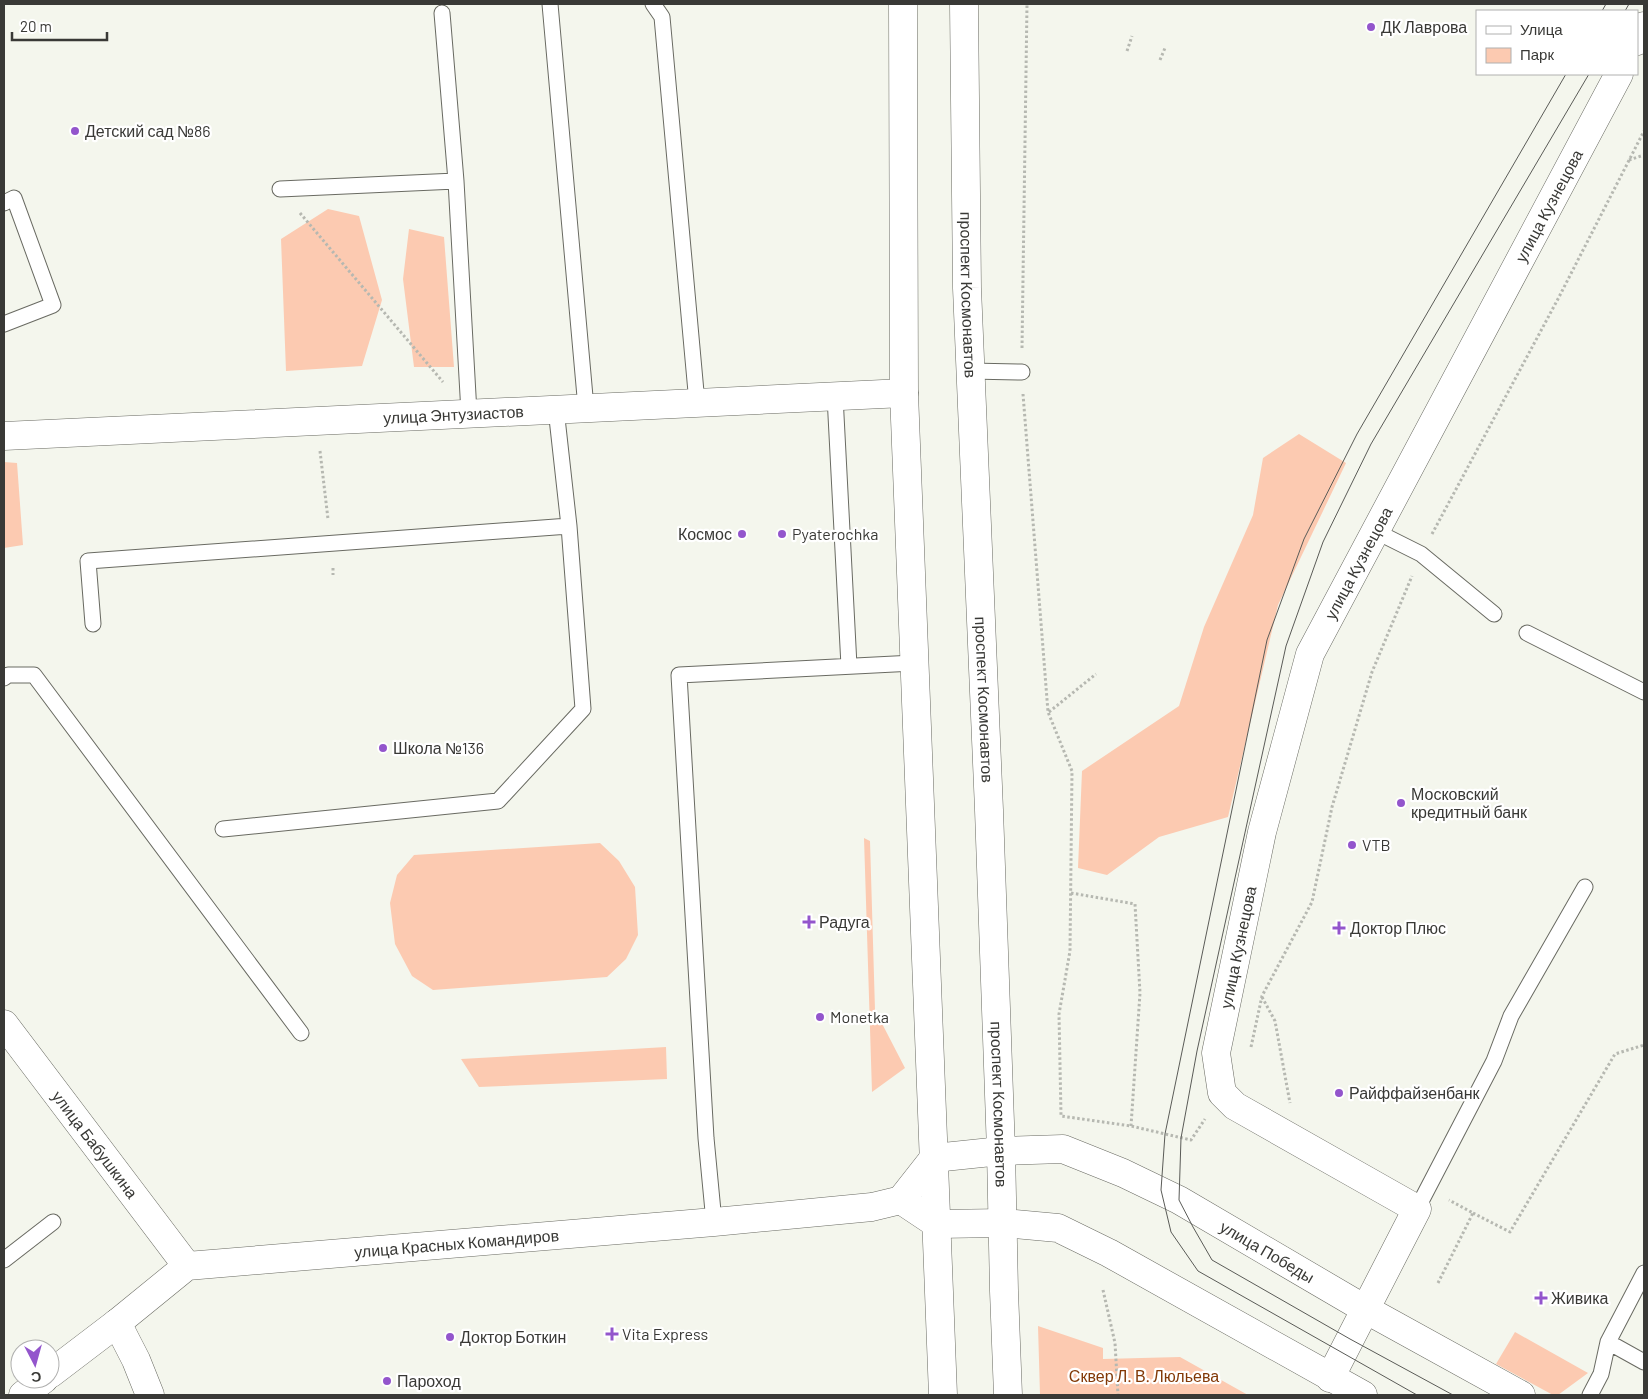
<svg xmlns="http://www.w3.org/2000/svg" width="1648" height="1399" font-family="Barlow,sans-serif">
<rect width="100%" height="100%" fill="#f4f6ed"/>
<path fill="#fccab1" d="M 328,209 L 359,216 L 382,300 L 362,366 L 286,371 L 281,239 Z
M 409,229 L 444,237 L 454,367 L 414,367 L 403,279 Z
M 1299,434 L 1346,463 L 1278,605 L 1228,817 L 1159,837 L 1107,875 L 1078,868 L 1082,771 L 1179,706 L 1204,627 L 1253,515 L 1263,458 Z
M 4,462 L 17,463 L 23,545 L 4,548 Z
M 864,838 L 870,841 L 875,1010 L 905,1068 L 872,1092 Z
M 600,843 L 619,861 L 635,887 L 638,935 L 626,959 L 607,977 L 433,990 L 412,976 L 395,944 L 390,903 L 397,875 L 414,855 Z
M 666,1047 L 667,1079 L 479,1087 L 461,1059 Z
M 1038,1326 L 1103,1348 L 1103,1359 L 1180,1357 L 1248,1395 L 1040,1395 Z
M 1515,1332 L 1588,1373 L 1558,1395 L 1553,1395 L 1496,1364 Z"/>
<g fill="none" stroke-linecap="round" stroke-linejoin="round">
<defs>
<path id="lane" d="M 550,4 L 586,408
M 653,4 L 662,17 L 697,403
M 442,13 L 456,181 L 469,413
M 280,189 L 456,181
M 4,203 L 14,198 L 53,305 L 4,324
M 970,371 L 1022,372
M 835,396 L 849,666
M 1375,531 L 1421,554 L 1494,614
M 93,624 L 88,561 L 569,526
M 1527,633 L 1644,692
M 4,678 L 8,675 L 34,675 L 301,1033
M 223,829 L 498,801 L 583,709 L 569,526 L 556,409
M 1417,1209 L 1494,1061 L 1511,1016 L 1585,887
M 714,1222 L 706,1138 L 679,675 L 914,663
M 4,1260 L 53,1222
M 1608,1342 L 1644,1362
M 1590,1395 L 1601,1374 L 1608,1342 L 1644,1273"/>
<g id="street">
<path d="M 1637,41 L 1644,26"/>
<path id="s1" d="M 4,436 L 904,393"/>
<path d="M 117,1323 L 136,1360 L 150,1395"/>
<path id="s2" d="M 1330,1378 L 1417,1209 L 1235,1106 L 1222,1093 L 1216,1053 L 1262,832 L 1310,654 L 1619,74"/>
</g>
<g id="secondary">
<path id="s3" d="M 4,1024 L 187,1266"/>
<path id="s4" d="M 901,1200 L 934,1158 L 1001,1151 L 1063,1149 L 1123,1173 L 1179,1200 L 1365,1309 L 1521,1395"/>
<path d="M 901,1200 L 937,1224 L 1003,1223 L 1058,1228 L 1109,1253 L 1363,1395"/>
<path id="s5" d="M 50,1374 L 117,1323 L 187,1266 L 714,1222 L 872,1207 L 901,1200"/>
<path d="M 23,1395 L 44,1379"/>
</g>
<g id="primary">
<path d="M 903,4 L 904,393 L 943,1395"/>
<path id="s6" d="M 964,4 L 967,288 L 989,810 L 1001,1151 L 1004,1291 L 1008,1395"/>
</g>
</defs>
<use href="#lane" stroke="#696a62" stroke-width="17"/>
<use href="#street" stroke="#696a62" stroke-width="29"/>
<use href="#secondary" stroke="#696a62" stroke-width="29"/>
<use href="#primary" stroke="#696a62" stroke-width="29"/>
<path stroke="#b6b8b1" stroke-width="3" stroke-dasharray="2.5 2.5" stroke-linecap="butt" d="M 1127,51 L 1132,36
M 1160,60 L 1165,48
M 1629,160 L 1644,155
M 300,213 L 443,382
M 1022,348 L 1027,4
M 1023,394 L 1048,712 L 1072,771 L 1070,951 L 1059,1014 L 1061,1116 L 1131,1126 L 1191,1140 L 1205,1119
M 320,451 L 328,519
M 1432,534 L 1559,297 L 1644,131
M 333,568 L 333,575
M 1049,712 L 1096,674
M 1071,893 L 1135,904 L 1140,993 L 1131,1126
M 1262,997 L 1275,1021 L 1290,1103
M 1251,1047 L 1262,996 L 1312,902 L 1332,807 L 1372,672 L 1412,576
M 1473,1213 L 1510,1232 L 1615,1054 L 1644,1045
M 1438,1283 L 1473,1213 L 1449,1200
M 1103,1290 L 1115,1343 L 1118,1395
M 1283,1395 L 1283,1394"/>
<use href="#lane" stroke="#fff" stroke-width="15"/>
<use href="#street" stroke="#fff" stroke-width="28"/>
<use href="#secondary" stroke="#fff" stroke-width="28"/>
<use href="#primary" stroke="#fff" stroke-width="28"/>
<path stroke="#5a5b57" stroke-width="1" d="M 1602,11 L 1606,4
M 1625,11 L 1629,4
M 1417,1395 L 1198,1271 L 1171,1232 L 1161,1190 L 1165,1134 L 1267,640 L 1304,539 L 1357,434 L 1566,74
M 1453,1395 L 1350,1339 L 1212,1260 L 1193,1227 L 1179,1200 L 1181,1138 L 1197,1051 L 1286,646 L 1323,542 L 1371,444 L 1589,74"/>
</g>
<g fill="#9355cc" stroke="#fff" stroke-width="2">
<circle cx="1371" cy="27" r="5"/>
<circle cx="75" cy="131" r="5"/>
<circle cx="742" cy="534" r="5"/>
<circle cx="782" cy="534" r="5"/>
<circle cx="383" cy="748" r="5"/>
<circle cx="1401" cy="803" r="5"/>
<circle cx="1352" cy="845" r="5"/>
<path d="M806.5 914.5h5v5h5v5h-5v5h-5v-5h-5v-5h5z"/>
<path d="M1336.5 920.5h5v5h5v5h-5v5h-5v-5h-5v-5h5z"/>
<circle cx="820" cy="1017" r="5"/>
<circle cx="1339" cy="1093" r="5"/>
<path d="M1538.5 1290.5h5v5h5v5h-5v5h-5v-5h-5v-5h5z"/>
<path d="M609.5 1326.5h5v5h5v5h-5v5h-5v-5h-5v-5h5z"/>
<circle cx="450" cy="1337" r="5"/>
<circle cx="387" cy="1381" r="5"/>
</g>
<g text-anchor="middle" stroke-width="4.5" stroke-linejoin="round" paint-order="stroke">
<g font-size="16" fill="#393936" stroke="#fff" text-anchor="start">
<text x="1381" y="33">ДК Лаврова</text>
<text x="85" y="137">Детский сад №86</text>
<text x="732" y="540" text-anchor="end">Космос</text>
<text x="792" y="540">Pyaterochka</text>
<text x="393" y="754">Школа №136</text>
<text x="1411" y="800">Московский<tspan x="1411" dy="18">кредитный банк</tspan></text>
<text x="1362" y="851">VTB</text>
<text x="819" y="928">Радуга</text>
<text x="1350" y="934">Доктор Плюс</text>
<text x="830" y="1023">Monetka</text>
<text x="1349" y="1099">Райффайзенбанк</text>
<text x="1551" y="1304">Живика</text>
<text x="622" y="1340">Vita Express</text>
<text x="460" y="1343">Доктор Боткин</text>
<text x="397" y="1387">Пароход</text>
</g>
<g font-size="16" fill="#393936" stroke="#fff">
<text dy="6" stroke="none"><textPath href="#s2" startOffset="1376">улица Кузнецова</textPath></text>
<text dy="6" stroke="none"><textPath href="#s6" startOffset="291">проспект Космонавтов</textPath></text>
<text dy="6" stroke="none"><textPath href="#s1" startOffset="450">улица Энтузиастов</textPath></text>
<text dy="6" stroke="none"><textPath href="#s2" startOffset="971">улица Кузнецова</textPath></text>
<text dy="6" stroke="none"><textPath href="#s6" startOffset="696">проспект Космонавтов</textPath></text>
<text dy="6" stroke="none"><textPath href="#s2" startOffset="566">улица Кузнецова</textPath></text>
<text dy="6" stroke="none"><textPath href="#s6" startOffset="1101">проспект Космонавтов</textPath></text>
<text dy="6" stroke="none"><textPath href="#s3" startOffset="151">улица Бабушкина</textPath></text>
<text dy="6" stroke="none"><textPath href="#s5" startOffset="445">улица Красных Командиров</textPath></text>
<text dy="6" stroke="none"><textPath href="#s4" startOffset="412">улица Победы</textPath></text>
</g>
<g font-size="16" fill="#823907" stroke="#fff">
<text x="1144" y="1382">Сквер Л. В. Люльева</text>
</g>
</g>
<rect width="1648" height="1399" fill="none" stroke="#393936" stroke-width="10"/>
<rect x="1476" y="10" width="162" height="65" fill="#ffffff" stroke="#b0b0af"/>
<rect x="1486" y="26" width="25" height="8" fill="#ffffff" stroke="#b0b0af"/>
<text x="1520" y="35" font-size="15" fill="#393936">Улица</text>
<rect x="1486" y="48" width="25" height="15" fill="#fccab1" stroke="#b0b0af"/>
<text x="1520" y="60" font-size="15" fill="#393936">Парк</text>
<g transform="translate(35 1364) rotate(174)"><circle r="24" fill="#ffffff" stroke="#b0b0af"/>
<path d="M0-4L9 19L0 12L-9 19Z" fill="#9355cc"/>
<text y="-8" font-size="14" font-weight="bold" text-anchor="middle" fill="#393936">С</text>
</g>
<path d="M12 32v8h95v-8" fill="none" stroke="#393936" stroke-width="2.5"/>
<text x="20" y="32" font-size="15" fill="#393936" stroke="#ffffff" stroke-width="4" paint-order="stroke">20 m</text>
</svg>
